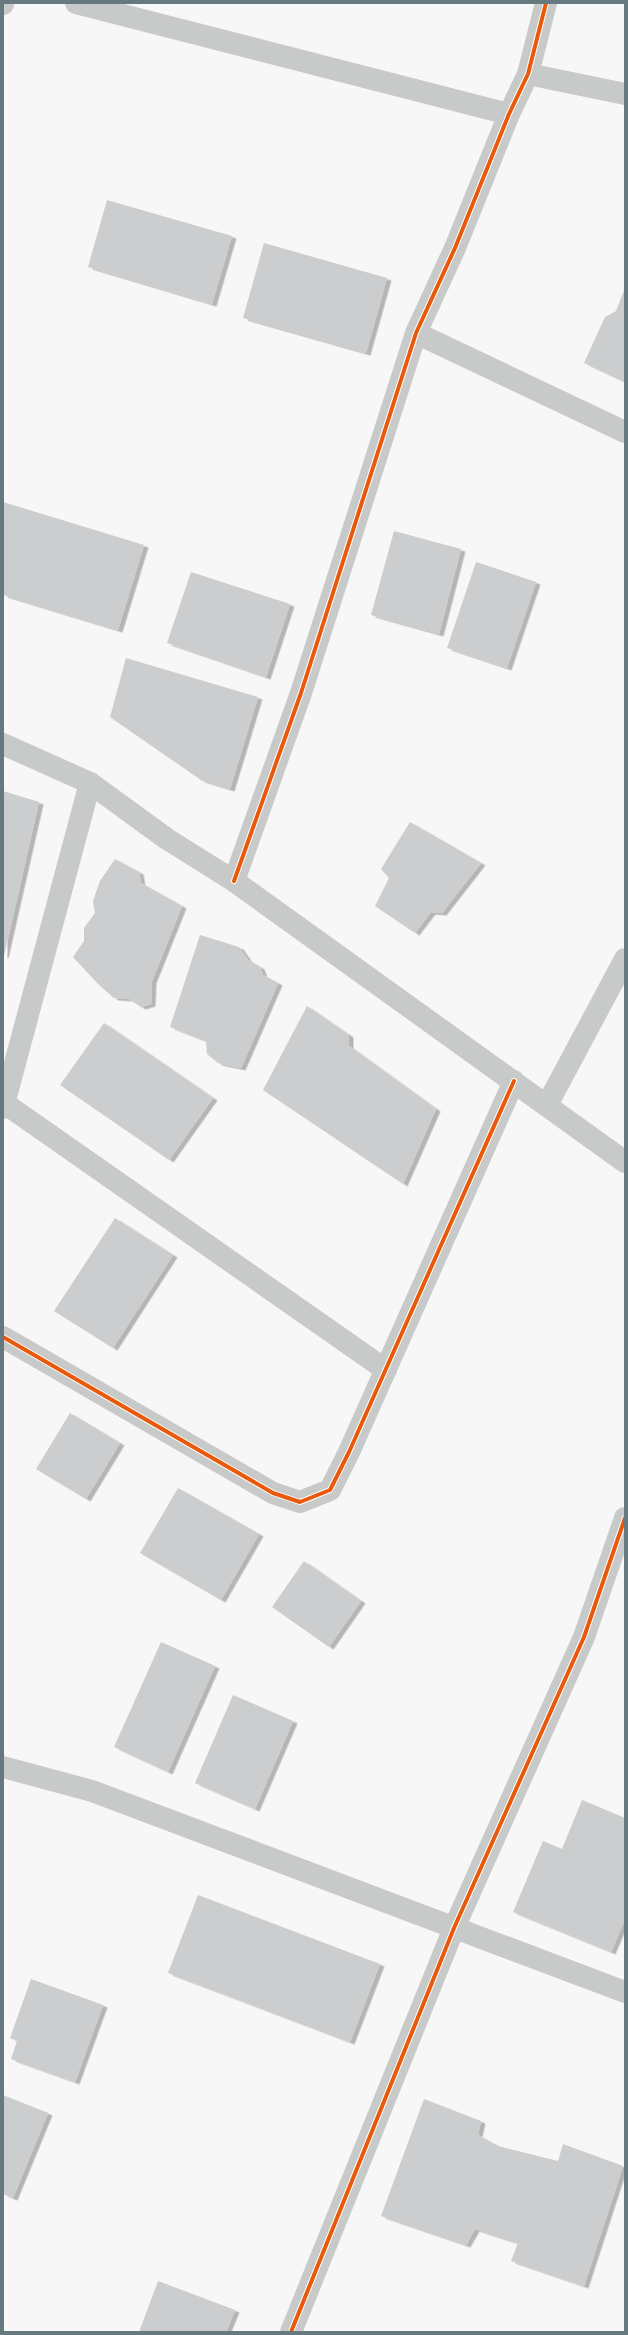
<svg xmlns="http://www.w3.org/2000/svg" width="628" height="2335" font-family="Manrope,sans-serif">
<defs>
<filter id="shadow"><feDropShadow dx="4.5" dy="2.5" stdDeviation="0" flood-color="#0004"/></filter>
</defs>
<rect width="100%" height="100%" fill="#f7f7f7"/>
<path fill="#cbcdce" filter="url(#shadow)" d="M 107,200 L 232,236 L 212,304 L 88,267 Z
M 264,243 L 387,278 L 366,353 L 243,318 Z
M 625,288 L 625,382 L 584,363 L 605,317 L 616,311 Z
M 3,502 L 144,545 L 118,630 L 3,595 Z
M 394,531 L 461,549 L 439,634 L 371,615 Z
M 476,562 L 536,582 L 507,668 L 447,648 Z
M 191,572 L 290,604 L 266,677 L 167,643 Z
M 126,658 L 258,697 L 230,789 L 201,780 L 110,717 Z
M 3,791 L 39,802 L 4,956 L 3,956 Z
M 410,822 L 481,863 L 442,913 L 431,912 L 415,933 L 375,906 L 389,878 L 381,869 Z
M 115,859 L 139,872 L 141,883 L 182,906 L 152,981 L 151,1004 L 141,1007 L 129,999 L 114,998 L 99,985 L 73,957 L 84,941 L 84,928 L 95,913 L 93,901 L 100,881 Z
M 200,935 L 239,947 L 248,960 L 260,967 L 263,975 L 278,983 L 241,1068 L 218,1063 L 207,1054 L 206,1041 L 170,1027 Z
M 307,1006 L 349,1035 L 349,1046 L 436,1109 L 403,1184 L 263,1090 Z
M 104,1023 L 213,1098 L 169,1160 L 60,1085 Z
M 115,1218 L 173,1255 L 113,1348 L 54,1311 Z
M 70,1413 L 120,1443 L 86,1499 L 36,1469 Z
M 178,1488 L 259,1534 L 221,1600 L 140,1553 Z
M 304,1561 L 361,1601 L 329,1647 L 272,1607 Z
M 161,1642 L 215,1666 L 168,1772 L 114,1747 Z
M 233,1695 L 293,1721 L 255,1809 L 195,1783 Z
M 582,1800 L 625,1818 L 625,1919 L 611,1952 L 513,1912 L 543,1841 L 562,1849 Z
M 198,1895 L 380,1964 L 350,2042 L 168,1973 Z
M 31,1979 L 103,2005 L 75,2082 L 11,2059 L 17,2041 L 10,2038 Z
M 3,2095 L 48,2113 L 13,2198 L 3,2194 Z
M 424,2099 L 481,2121 L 478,2135 L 498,2146 L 558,2161 L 563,2144 L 623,2166 L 584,2286 L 511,2261 L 518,2243 L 475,2229 L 466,2245 L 381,2216 Z
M 158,2281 L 235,2310 L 226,2332 L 139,2332 Z"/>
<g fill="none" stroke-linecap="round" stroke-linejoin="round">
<path stroke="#c8caca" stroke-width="22" d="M 76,3 L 509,114
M 3,4 L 3,3
M 528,74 L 625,94
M 416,333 L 625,432
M 3,744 L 90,783 L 167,839 L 234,881 L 625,1162
M 234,881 L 301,693 L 416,333 L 455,248 L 509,114 L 528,74 L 546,3
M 4,1103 L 386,1370
M 547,1105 L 625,959
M 3,1108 L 90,783
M 3,1337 L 273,1493 L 300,1502 L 330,1490 L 349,1452 L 514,1081
M 3,1767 L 92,1791 L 625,1992
M 291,2332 L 454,1928 L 584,1637 L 625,1518"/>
<defs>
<path id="cycleway" d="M 234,881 L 301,693 L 416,333 L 455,248 L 509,114 L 528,74 L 546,3
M 3,1337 L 273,1493 L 300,1502 L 330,1490 L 349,1452 L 514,1081
M 291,2332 L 454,1928 L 584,1637 L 625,1518"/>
</defs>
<use href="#cycleway" stroke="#fff" stroke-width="6"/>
<use href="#cycleway" stroke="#e8590c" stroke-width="4"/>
</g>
<rect width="628" height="2335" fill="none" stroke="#66797e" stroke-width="8"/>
</svg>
